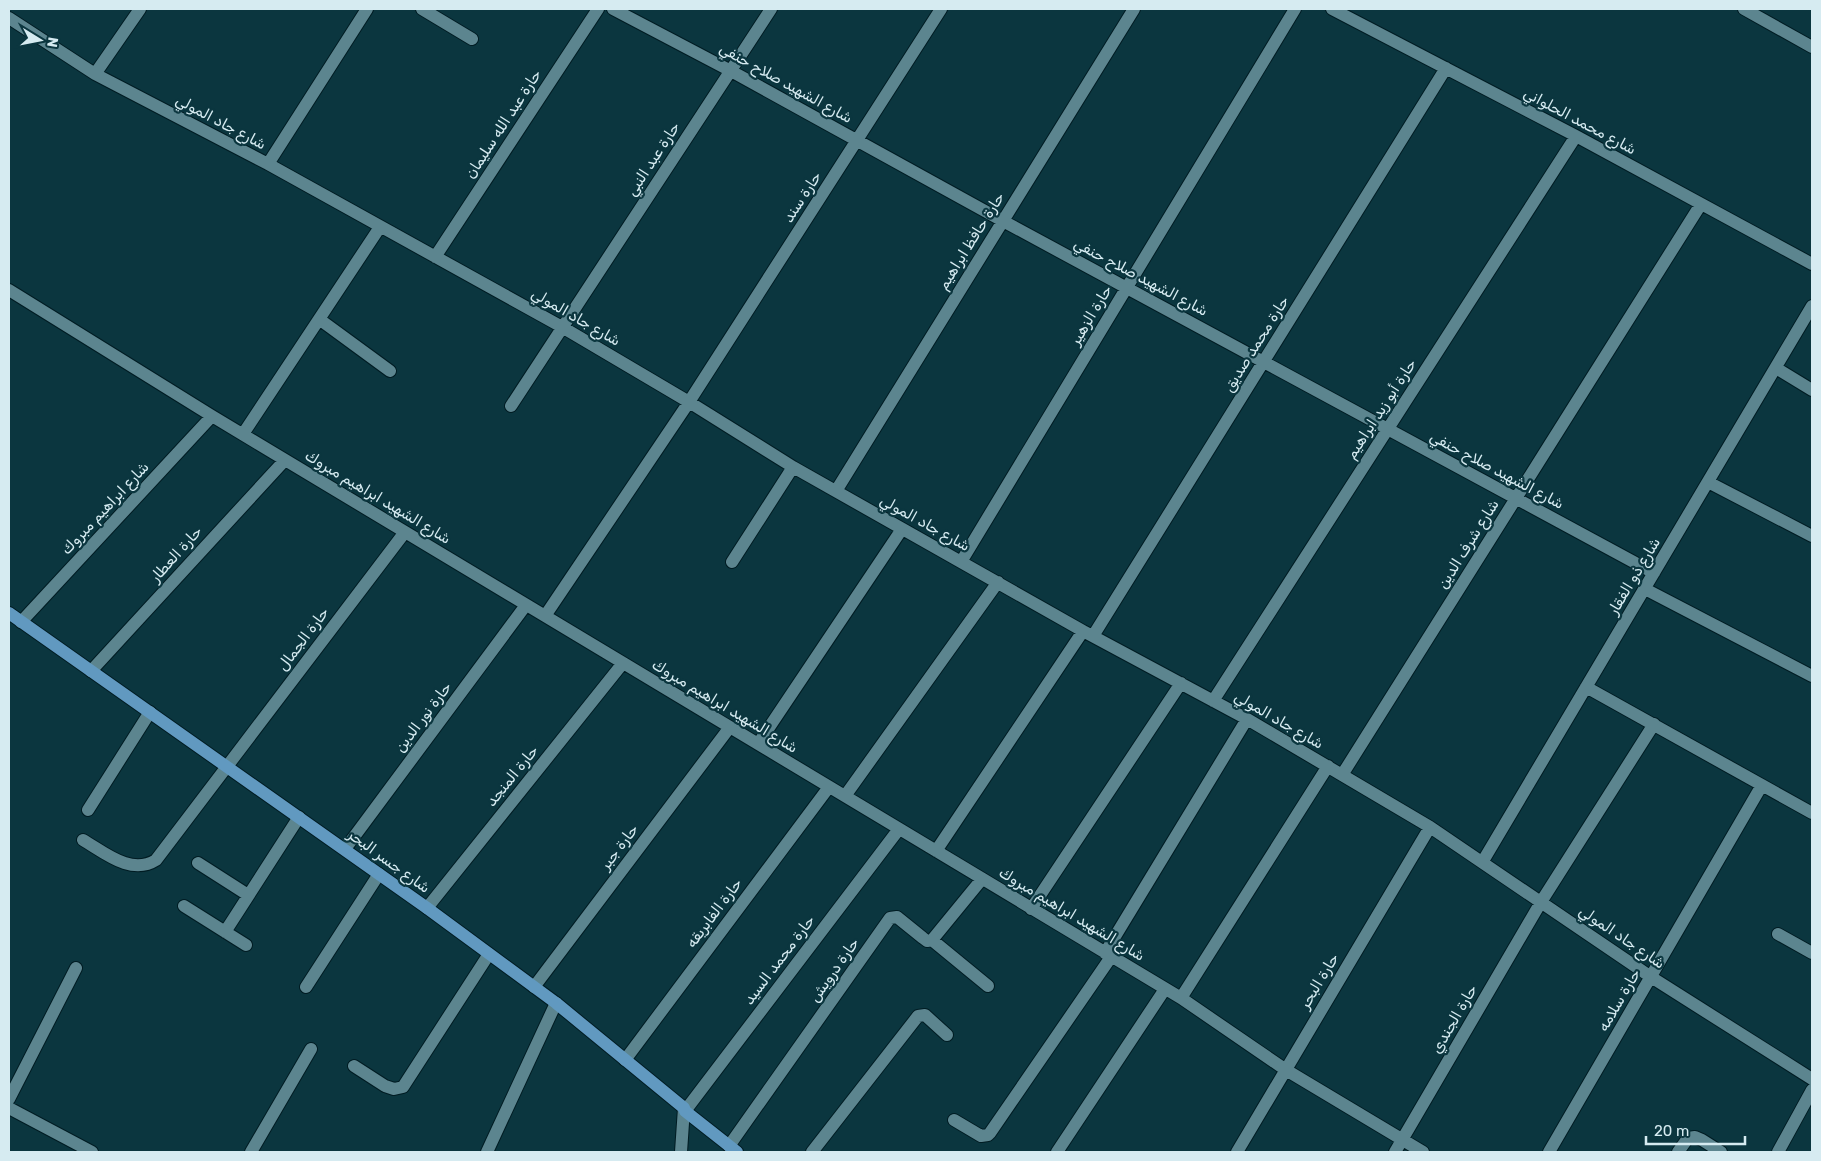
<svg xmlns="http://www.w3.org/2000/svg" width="1821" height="1161" font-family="Rubik,Vazirmatn,sans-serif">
<rect width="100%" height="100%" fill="#0b363f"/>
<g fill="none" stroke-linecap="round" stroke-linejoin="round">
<defs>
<path id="minor" d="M 422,9 L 472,39
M 613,9 L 731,71 L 1003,221 L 1654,573
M 1332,9 L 1576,136 L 1812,264
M 1744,9 L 1812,47
M 9,18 L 95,74 L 268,164 L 562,327 L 689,402 L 793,467 L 1083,631 L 1247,719 L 1342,775 L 1430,827 L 1651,977 L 1812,1079
M 95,74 L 140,9
M 268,164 L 367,9
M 435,257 L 598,9
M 9,290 L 212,416 L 1181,998 L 1286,1070 L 1423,1152
M 319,319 L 390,371
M 1776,368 L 1812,390
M 511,406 L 771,9
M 243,434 L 380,227
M 1708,482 L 1812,536
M 836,491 L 1134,9
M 732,562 L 793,467
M 961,562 L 1295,9
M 1645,589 L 1812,676
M 545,616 L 689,402 L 941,9
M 21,622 L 212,416
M 1093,636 L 1446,68
M 91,671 L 285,460
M 1586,687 L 1812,813
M 1213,701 L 1576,136
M 758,744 L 902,529
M 1342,775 L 1701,204
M 845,796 L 998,582
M 88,810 L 150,712
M 83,840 C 104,852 131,876 156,860 L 405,532
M 345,849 L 526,605
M 936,851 L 1083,631
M 1483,861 L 1812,306
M 198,863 L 248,895
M 184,906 L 246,945
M 427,908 L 623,663
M 1031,909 L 1181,683
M 225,932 L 299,817
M 1778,934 L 1812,953
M 932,940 L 988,986
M 1105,953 L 1247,719
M 306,987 L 379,874
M 534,987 L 730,727
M 1181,998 L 1328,766
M 625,1060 L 829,787
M 354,1066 L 385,1086 L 394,1089 L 403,1087 L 489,954
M 9,1099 L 76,968
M 9,1108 L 92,1152
M 685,1111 L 899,829
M 954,1120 L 981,1136 L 988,1135 L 990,1133 L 1111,957
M 729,1146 L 890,918 L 897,917 L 923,938 L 927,941 L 932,940 L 982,879
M 251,1152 L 311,1049
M 487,1152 L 556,1003
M 681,1152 L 684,1108
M 812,1152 L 918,1016 L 925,1015 L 947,1035
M 1057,1152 L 1165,989
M 1237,1152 L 1430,827
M 1395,1152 L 1541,902 L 1654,724
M 1549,1152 L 1762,785
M 1678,1152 L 1688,1138 L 1695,1137 L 1702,1140 L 1721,1152
M 1778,1152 L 1812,1090"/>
<path id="primary" d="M 9,613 L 427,908 L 556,1003 L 684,1108 L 685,1111 L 737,1152"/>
</defs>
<use href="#minor" stroke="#001c23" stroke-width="14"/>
<use href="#primary" stroke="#001c23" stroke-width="14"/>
<use href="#minor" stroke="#5c858f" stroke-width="12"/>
<use href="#primary" stroke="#6199c0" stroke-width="12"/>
</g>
<g text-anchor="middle" stroke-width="4.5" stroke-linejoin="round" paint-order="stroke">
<g font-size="15" fill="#d6ebf1" stroke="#0b363f">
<text transform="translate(786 83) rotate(29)" y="5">شارع الشهيد صلاح حنفي</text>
<text transform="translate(1580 121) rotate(28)" y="5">شارع محمد الحلواني</text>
<text transform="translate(221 122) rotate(28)" y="5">شارع جاد المولي</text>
<text transform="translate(503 124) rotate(-57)" y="5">حارة عبد الله سليمان</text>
<text transform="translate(653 159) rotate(-57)" y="5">حارة عبد النبي</text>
<text transform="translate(802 197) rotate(-57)" y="5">حارة سند</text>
<text transform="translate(971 241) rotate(-58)" y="5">حارة حافظ ابراهيم</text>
<text transform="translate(1141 277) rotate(28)" y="5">شارع الشهيد صلاح حنفي</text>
<text transform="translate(1091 315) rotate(-59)" y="5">حارة الزهير</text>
<text transform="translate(576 317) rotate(30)" y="5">شارع جاد المولي</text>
<text transform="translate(1256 344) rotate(-58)" y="5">حارة محمد صديق</text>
<text transform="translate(1381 409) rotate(-57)" y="5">حارة أبو زيد ابراهيم</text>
<text transform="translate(1497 470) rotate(28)" y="5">شارع الشهيد صلاح حنفي</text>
<text transform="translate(378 497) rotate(31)" y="5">شارع الشهيد ابراهيم مبروك</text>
<text transform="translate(105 508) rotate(-47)" y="5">شارع ابراهيم مبروك</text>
<text transform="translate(925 523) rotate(29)" y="5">شارع جاد المولي</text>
<text transform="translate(1468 544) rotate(-58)" y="5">شارع شرف الدين</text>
<text transform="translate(176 554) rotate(-48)" y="5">حارة العطار</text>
<text transform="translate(1634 576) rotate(-59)" y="5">شارع ذو الفقار</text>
<text transform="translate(303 639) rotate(-53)" y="5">حارة الجمال</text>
<text transform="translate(725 706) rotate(31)" y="5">شارع الشهيد ابراهيم مبروك</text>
<text transform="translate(423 717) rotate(-53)" y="5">حارة نور الدين</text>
<text transform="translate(1279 720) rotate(30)" y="5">شارع جاد المولي</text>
<text transform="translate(512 776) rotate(-51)" y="5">حارة المنجد</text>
<text transform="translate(619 847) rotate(-53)" y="5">حارة جبر</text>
<text transform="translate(389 861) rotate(36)" y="5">شارع جسر البحر</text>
<text transform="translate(714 913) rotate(-53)" y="5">حارة الفابريقه</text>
<text transform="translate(1072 914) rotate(31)" y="5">شارع الشهيد ابراهيم مبروك</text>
<text transform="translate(1622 937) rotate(34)" y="5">شارع جاد المولي</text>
<text transform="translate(779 960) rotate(-53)" y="5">حارة محمد السيد</text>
<text transform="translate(834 970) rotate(-55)" y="5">حارة درويش</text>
<text transform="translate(1319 981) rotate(-59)" y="5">حارة البحر</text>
<text transform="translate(1619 1000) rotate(-60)" y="5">حارة سلامه</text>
<text transform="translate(1454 1019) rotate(-60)" y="5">حارة الجندي</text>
</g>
</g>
<rect width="1821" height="1161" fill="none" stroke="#d6ebf1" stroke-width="20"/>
<g transform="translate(40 40) rotate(100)" stroke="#0b363f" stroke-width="4" paint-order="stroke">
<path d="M0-4L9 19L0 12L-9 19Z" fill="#d6ebf1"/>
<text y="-8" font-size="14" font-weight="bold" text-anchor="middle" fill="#d6ebf1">N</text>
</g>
<path d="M1646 1136v8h99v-8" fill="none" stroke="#d6ebf1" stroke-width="2.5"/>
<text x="1654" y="1136" font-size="15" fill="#d6ebf1" stroke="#0b363f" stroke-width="4" paint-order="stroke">20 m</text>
</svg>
